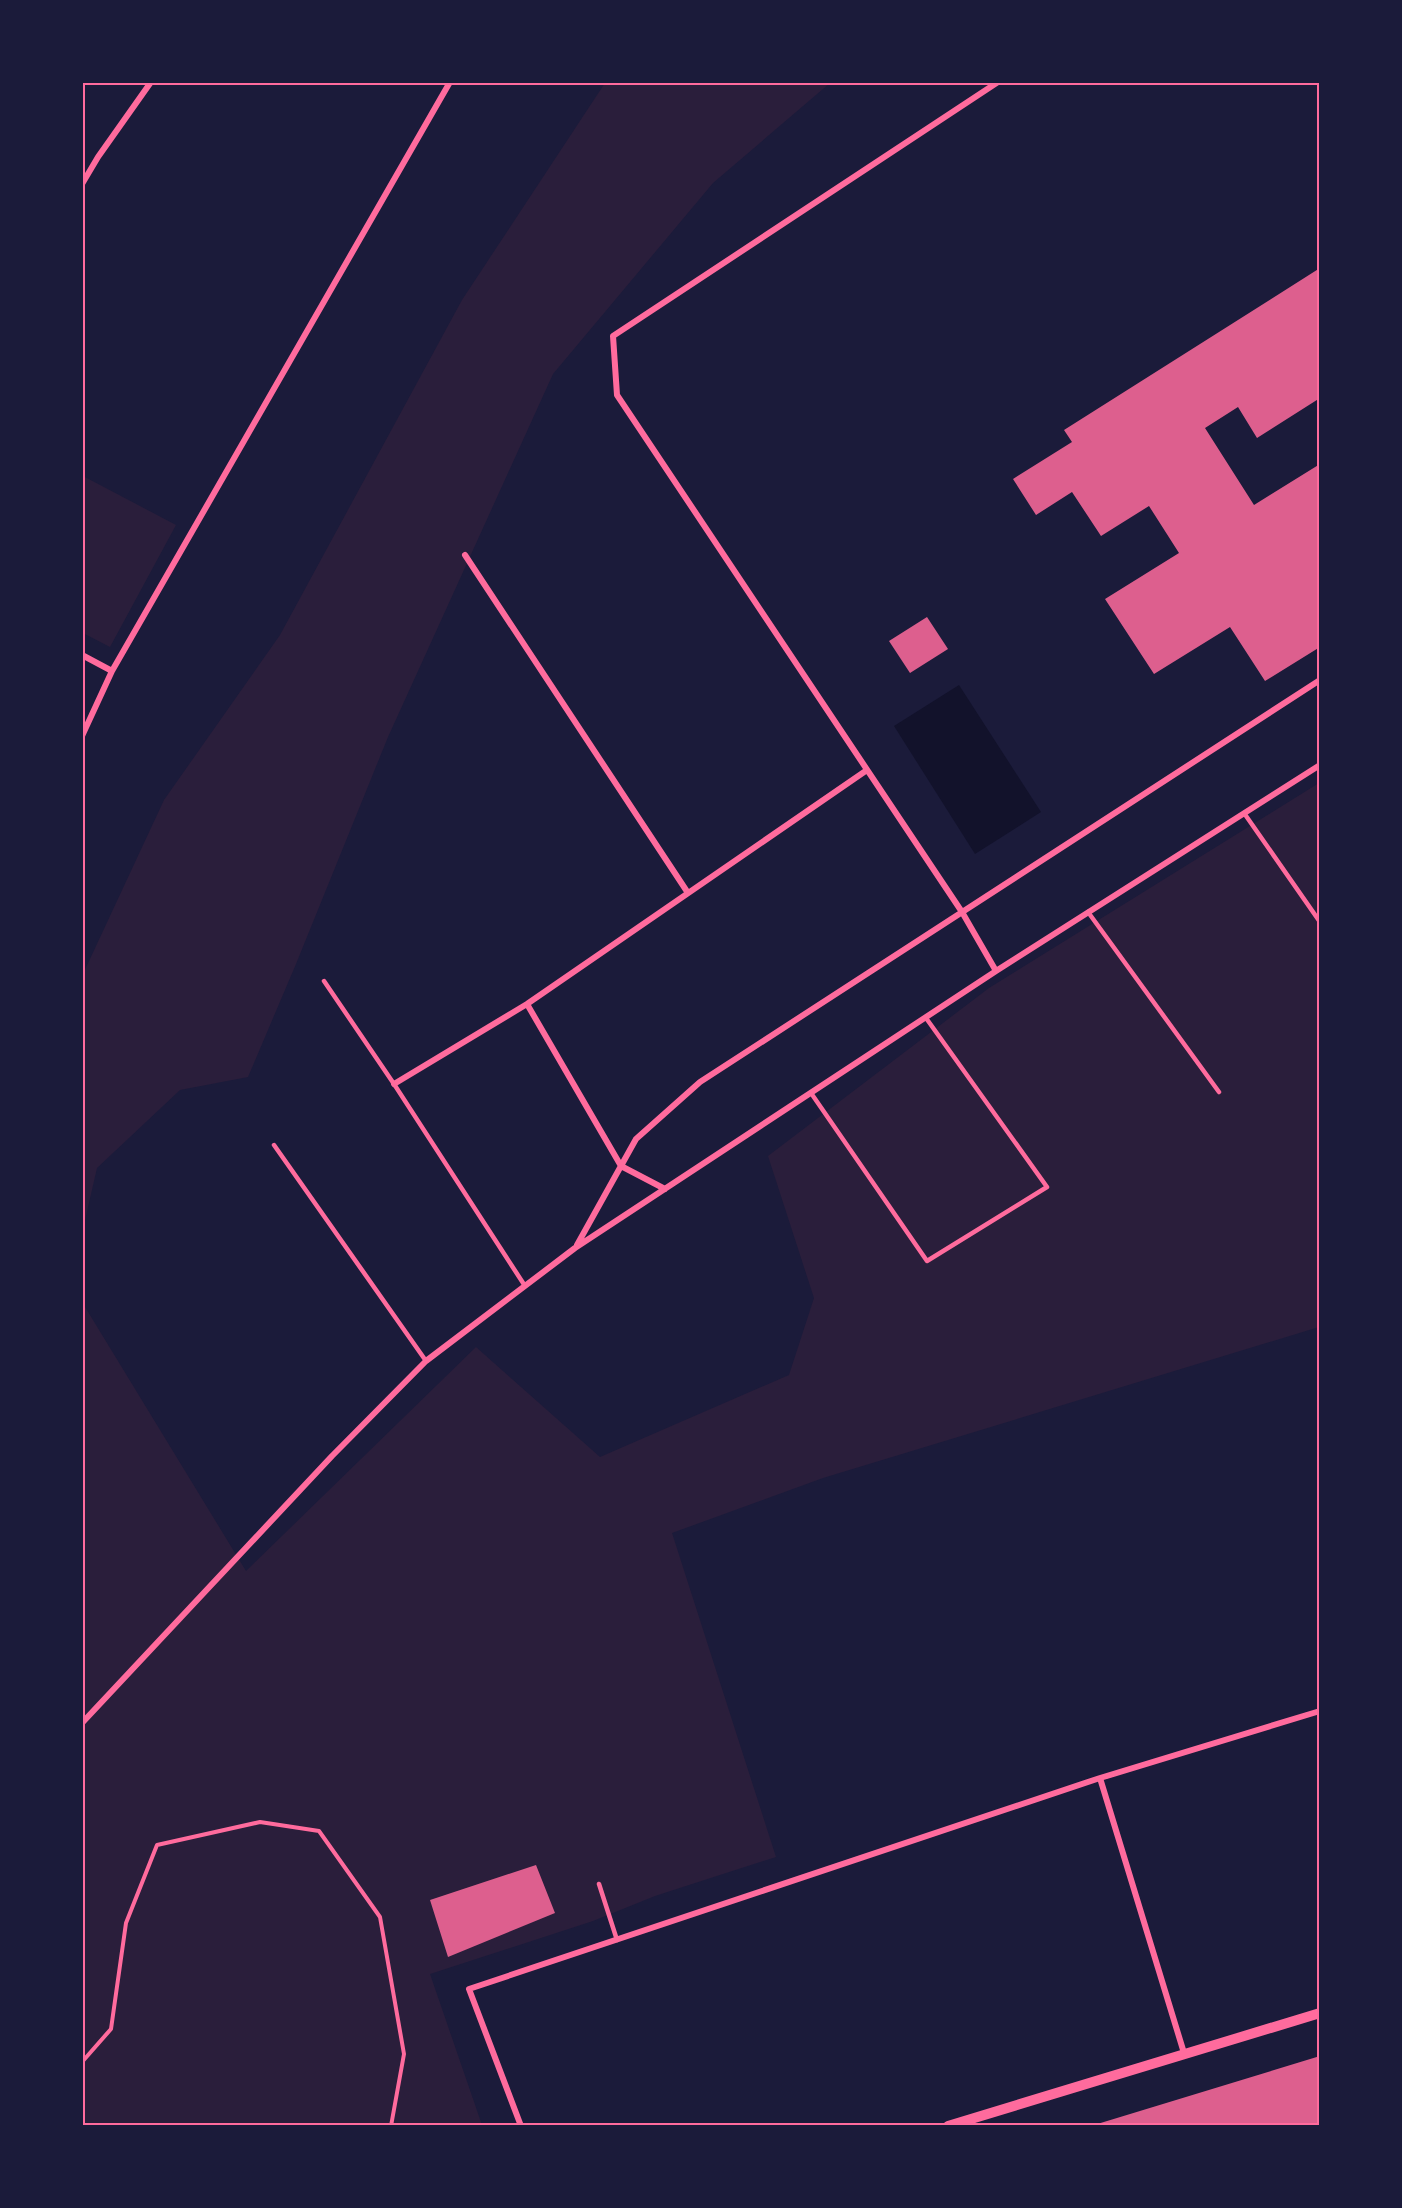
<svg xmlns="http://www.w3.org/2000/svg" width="1402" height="2208" font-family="'IBM Plex Sans',sans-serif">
<rect width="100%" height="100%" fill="#1b1b3a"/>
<path fill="#2a1e3b" d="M 605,83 L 830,83 L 713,183 L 553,374 L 388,737 L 296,964 L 248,1077 L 180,1090 L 97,1168 L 83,1229 L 83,974 L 164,800 L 280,635 L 462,300 Z
M 83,476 L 176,525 L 110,647 L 83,633 Z
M 1319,783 L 1319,1327 L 823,1478 L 672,1533 L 776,1857 L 655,1896 L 593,1921 L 430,1974 L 482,2125 L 83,2125 L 82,1302 L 246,1571 L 476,1347 L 600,1457 L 789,1375 L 814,1298 L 768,1156 L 989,988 Z"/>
<path fill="#12122b" d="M 959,685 L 1041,812 L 975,854 L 894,726 Z"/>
<path fill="#dd5f8e" d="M 1320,268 L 1320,398 L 1257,438 L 1238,407 L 1205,428 L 1254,505 L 1320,464 L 1320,647 L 1265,681 L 1230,627 L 1154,674 L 1105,599 L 1179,553 L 1149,506 L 1101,536 L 1072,492 L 1036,515 L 1013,479 L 1072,442 L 1064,430 Z
M 927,617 L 948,649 L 910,673 L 889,641 Z
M 536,1865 L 555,1913 L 448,1957 L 430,1900 Z
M 1320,2056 L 1320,2126 L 1094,2126 L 1094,2125 Z"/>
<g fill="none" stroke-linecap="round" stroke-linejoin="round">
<path stroke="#ff6b9d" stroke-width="4" d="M 82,2062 L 111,2029 L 126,1923 L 157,1845 L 260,1822 L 319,1831 L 380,1917 L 404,2054 L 391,2126"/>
<path stroke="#ff6b9d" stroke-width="4.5" d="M 1244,813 L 1320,922
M 1088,912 L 1219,1092
M 324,981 L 394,1084 L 525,1286
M 811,1093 L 927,1261 L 1047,1187 L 926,1018
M 274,1145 L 426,1361
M 599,1884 L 617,1940"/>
<path stroke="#ff6b9d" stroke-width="6" d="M 82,184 L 98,157 L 151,82
M 465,555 L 688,893
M 82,655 L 112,671
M 82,736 L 112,671 L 450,82
M 996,971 L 962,912 L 617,395 L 613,336 L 998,82
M 527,1004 L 621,1166 L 665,1189
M 394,1084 L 527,1004 L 867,770
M 577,1245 L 636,1139 L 700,1082 L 1320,680
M 82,1723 L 332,1456 L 426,1361 L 575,1248 L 996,971 L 1320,765
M 1100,1778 L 1184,2053
M 521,2126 L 469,1989 L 1100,1778 L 1320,1711"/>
<path stroke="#ff6b9d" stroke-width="10" d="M 948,2126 L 1320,2013"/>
</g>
<rect width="1402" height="2208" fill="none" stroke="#1b1b3a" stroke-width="168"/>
<rect x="84" y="84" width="1234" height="2040" fill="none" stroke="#ff6b9d" stroke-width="2"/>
</svg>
